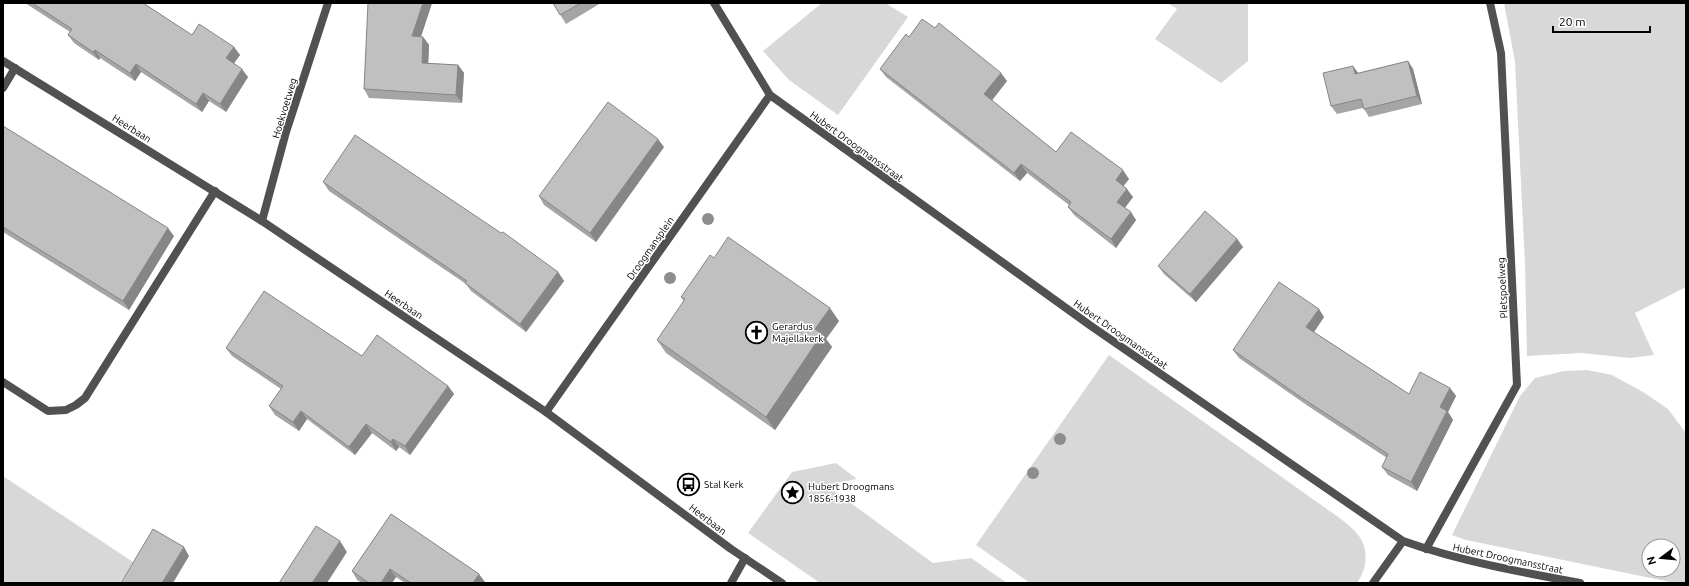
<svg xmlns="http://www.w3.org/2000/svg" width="1689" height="586" font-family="Ubuntu,sans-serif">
<rect width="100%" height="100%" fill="#fff"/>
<path fill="#d8d8d8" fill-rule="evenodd" d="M 822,3 L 885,3 L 908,17 L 838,115 L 789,80 L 763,51 Z
M 1168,3 L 1251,3 L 1248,4 L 1248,61 L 1221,83 L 1155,39 L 1177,9 Z
M 1504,3 L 1686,3 L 1686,287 L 1635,313 L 1654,355 L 1630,358 L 1581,353 L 1527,356 L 1525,264 L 1515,62 Z
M 1109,355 L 1341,519 C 1347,524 1354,529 1359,536 C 1369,550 1367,569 1357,583 L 1030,583 L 976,545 Z
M 1587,370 L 1612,375 L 1643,392 L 1668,409 L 1686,433 L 1686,583 L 1675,583 L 1466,540 L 1452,535 L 1520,396 L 1535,378 L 1564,371 ZM 1649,546 L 1673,546 L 1673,570 L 1649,570 Z
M 836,463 L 857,479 L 826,485 L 933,563 L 971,558 L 1007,583 L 820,583 L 748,533 L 792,472 Z
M 3,476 L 133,562 L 120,583 L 3,583 Z"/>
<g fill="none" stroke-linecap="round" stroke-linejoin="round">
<path stroke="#515151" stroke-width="8" d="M 3,88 L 15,68
M 3,382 L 48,411 L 66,410 L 76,405 L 85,398 L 215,191
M 1426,549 L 1517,385 L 1501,53 L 1490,3
M 731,583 L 745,558"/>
<path stroke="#515151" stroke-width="8" d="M 714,3 L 770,95 L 1091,326 L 1403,541 C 1460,561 1520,572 1580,583
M 262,221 L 286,132 L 328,3
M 546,412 L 770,95
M 1373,583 L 1403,541"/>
<path stroke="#515151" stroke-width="8" d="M 3,61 L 262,221 L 546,412 L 731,549 L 782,583"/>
</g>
<g fill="#8d8d8d">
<circle cx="708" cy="219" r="6"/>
<circle cx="670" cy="278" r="6"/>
<circle cx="1060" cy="439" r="6"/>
<circle cx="1033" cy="473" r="6"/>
</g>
<path fill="#a5a5a5" d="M 25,3 L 143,3 L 192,35 L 234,47 L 240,55 L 234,63 L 248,77 L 226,112 L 209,101 L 202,112 L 141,72 L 135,81 L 100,58 L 99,60 L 74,43 L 68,35 L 70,32 Z
M 364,3 L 432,3 L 421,37 L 423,37 L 429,45 L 428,63 L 458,65 L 464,73 L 462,103 L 369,98 L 364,89 L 368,4 Z
M 553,3 L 601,3 L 566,24 Z
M 1408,61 L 1413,69 L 1422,104 L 1369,117 L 1364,109 L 1363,108 L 1337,114 L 1331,106 L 1358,73 Z
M 880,69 L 1007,81 L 992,100 L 1056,152 L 1129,179 L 1123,186 L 1133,197 L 1125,208 L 1136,220 L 1116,248 L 1074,215 L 1068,207 L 1069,205 L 1027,173 L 1020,181 L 886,77 Z
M 3,126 L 174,236 L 129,310 L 3,232 Z
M 664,147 L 596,242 L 544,205 L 539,196 Z
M 323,182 L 558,272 L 564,281 L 526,332 L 471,291 L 466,284 L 329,191 Z
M 1237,239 L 1243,247 L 1196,302 L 1164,274 L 1158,266 Z
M 714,258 L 839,321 L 826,339 L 832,347 L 775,430 L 666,353 L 657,340 L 684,301 L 681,297 Z
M 1324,317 L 1314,332 L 1409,394 L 1450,388 L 1456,396 L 1448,412 L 1453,420 L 1417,491 L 1388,475 L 1382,467 L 1387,458 L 1308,406 L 1239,358 L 1233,350 Z
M 226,348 L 362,356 L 448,386 L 454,394 L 410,455 L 399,447 L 396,451 L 372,433 L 355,455 L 307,419 L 299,431 L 275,415 L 269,406 L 281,389 L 232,356 Z
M 391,514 L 485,582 L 484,583 L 405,583 L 396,577 L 392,583 L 362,583 L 357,580 L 352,571 Z"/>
<path fill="#868686" d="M 423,3 L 432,3 L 418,45 L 412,36 Z
M 423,37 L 429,45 L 428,71 L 422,63 Z
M 234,47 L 240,55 L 232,66 L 226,58 Z
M 95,50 L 100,58 L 99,60 L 93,52 Z
M 1408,61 L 1413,69 L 1422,104 L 1417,96 Z
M 136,64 L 141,72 L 135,81 L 130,73 Z
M 458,65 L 464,73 L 462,103 L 456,95 Z
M 1353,66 L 1359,74 L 1355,74 Z
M 242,69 L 248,77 L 226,112 L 220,104 Z
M 1001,73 L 1007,81 L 990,103 L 984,94 Z
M 203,93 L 209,101 L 202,112 L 196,104 Z
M 658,139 L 664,147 L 596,242 L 590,233 Z
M 1021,164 L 1027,173 L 1020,181 L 1014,173 Z
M 1123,170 L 1129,179 L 1122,188 L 1116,180 Z
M 1127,189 L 1133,197 L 1123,210 L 1117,202 Z
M 1131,212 L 1136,220 L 1116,248 L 1111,239 Z
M 168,228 L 174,236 L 129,310 L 123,301 Z
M 1237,239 L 1243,247 L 1196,302 L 1190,294 Z
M 558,272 L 564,281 L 526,332 L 520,324 Z
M 830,308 L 839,321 L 826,339 L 832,347 L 775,430 L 766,417 L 815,329 Z
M 1319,309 L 1324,317 L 1312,335 L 1306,327 Z
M 448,386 L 454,394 L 410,455 L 405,446 Z
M 1450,388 L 1456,396 L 1448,412 L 1453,420 L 1417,491 L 1411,482 L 1440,407 Z
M 301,411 L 307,419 L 299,431 L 293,422 Z
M 366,424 L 372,433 L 355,455 L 349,447 Z
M 393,439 L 399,447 L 396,451 L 391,442 Z
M 340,541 L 347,552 L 327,583 L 312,583 Z
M 184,547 L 189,556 L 173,583 L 162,583 Z
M 390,569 L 396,577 L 392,583 L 381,583 Z
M 479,574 L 485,582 L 484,583 L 473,583 Z"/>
<path fill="#c0c0c0" stroke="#868686" d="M 32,3 L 143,3 L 192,35 L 199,24 L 234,47 L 226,58 L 242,69 L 220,104 L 203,93 L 196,104 L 136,64 L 130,73 L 95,50 L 93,52 L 68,35 L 72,29 Z
M 368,3 L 423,3 L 412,36 L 423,37 L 422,63 L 458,65 L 456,95 L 364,89 Z
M 553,3 L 581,3 L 560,15 Z
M 922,19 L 935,28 L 939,23 L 1001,73 L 984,94 L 1056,152 L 1071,132 L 1123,170 L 1116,180 L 1127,189 L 1117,202 L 1131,212 L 1111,239 L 1068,207 L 1071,202 L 1021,164 L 1014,173 L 880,69 L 906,34 L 909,37 Z
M 1408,61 L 1417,96 L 1364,109 L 1361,99 L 1331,106 L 1323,73 L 1353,66 L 1355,74 Z
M 608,102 L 658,139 L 590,233 L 539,196 Z
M 3,126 L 168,228 L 123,301 L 3,227 Z
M 355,135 L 501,233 L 503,232 L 558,272 L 520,324 L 465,283 L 467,281 L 323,182 Z
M 1205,211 L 1237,239 L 1190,294 L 1158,266 Z
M 728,237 L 830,308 L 815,329 L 822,334 L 766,417 L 657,340 L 685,299 L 681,297 L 710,255 L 714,258 Z
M 1279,282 L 1319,309 L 1306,327 L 1409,394 L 1420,372 L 1450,388 L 1440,407 L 1447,411 L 1411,482 L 1382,467 L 1388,454 L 1302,398 L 1233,350 Z
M 264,291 L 362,356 L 377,335 L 448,386 L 405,446 L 393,439 L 391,442 L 366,424 L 349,447 L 301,411 L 293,422 L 269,406 L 283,386 L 226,348 Z
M 391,514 L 479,574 L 473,583 L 411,583 L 390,569 L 381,583 L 369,583 L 352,571 Z
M 316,526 L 340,541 L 312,583 L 279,583 Z
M 153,529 L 184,547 L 162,583 L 121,583 Z"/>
<defs>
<symbol id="church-ring" viewBox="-11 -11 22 22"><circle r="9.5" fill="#fff" stroke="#000" stroke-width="1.5"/><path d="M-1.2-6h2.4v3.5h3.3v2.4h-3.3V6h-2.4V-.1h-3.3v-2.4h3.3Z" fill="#000"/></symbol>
<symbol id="bus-ring" viewBox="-11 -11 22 22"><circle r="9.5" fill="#fff" stroke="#000" stroke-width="1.5"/><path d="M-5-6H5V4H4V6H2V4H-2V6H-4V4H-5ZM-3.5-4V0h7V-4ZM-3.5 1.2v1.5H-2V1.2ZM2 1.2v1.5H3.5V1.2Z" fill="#000"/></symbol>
<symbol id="sight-ring" viewBox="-11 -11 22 22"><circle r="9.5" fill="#fff" stroke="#000" stroke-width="1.5"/><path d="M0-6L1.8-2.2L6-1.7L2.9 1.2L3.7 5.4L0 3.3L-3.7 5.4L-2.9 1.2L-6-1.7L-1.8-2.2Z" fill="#000"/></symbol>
</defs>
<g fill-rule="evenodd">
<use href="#church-ring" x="744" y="320" width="25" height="25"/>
<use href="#bus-ring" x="676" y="472" width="25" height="25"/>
<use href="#sight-ring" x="780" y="480" width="25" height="25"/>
</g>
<g text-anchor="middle" stroke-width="3" stroke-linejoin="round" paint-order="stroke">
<g font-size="10" fill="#000" stroke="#fff">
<text transform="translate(284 108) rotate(-73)" y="4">Hoekvoetweg</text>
<text transform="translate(132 128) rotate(32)" y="4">Heerbaan</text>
<text transform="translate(857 146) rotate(36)" y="4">Hubert Droogmansstraat</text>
<text transform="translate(650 248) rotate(-55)" y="4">Droogmansplein</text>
<text transform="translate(1502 288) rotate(-93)" y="4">Pletspoelweg</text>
<text transform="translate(404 304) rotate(34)" y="4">Heerbaan</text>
<text transform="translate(1121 334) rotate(35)" y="4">Hubert Droogmansstraat</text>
<text transform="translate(708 519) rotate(37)" y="4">Heerbaan</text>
<text transform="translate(1508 558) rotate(12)" y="4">Hubert Droogmansstraat</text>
</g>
<g font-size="10" fill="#000" stroke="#fff" text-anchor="start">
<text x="772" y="330">Gerardus<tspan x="772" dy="12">Majellakerk</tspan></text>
<text x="704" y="488">Stal Kerk</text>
<text x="808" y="490">Hubert Droogmans<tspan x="808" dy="12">1856-1938</tspan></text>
</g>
</g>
<rect width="1689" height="586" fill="none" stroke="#000000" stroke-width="8"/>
<g transform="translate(1661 558) rotate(254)"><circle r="19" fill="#ffffff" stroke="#999999"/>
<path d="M0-3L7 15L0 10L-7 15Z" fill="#000000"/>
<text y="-6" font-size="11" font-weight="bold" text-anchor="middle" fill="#000000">N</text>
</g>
<path d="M1553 26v6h97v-6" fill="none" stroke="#000000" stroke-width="2"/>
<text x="1559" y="26" font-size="12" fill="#000000" stroke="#ffffff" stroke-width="3" paint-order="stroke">20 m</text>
</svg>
